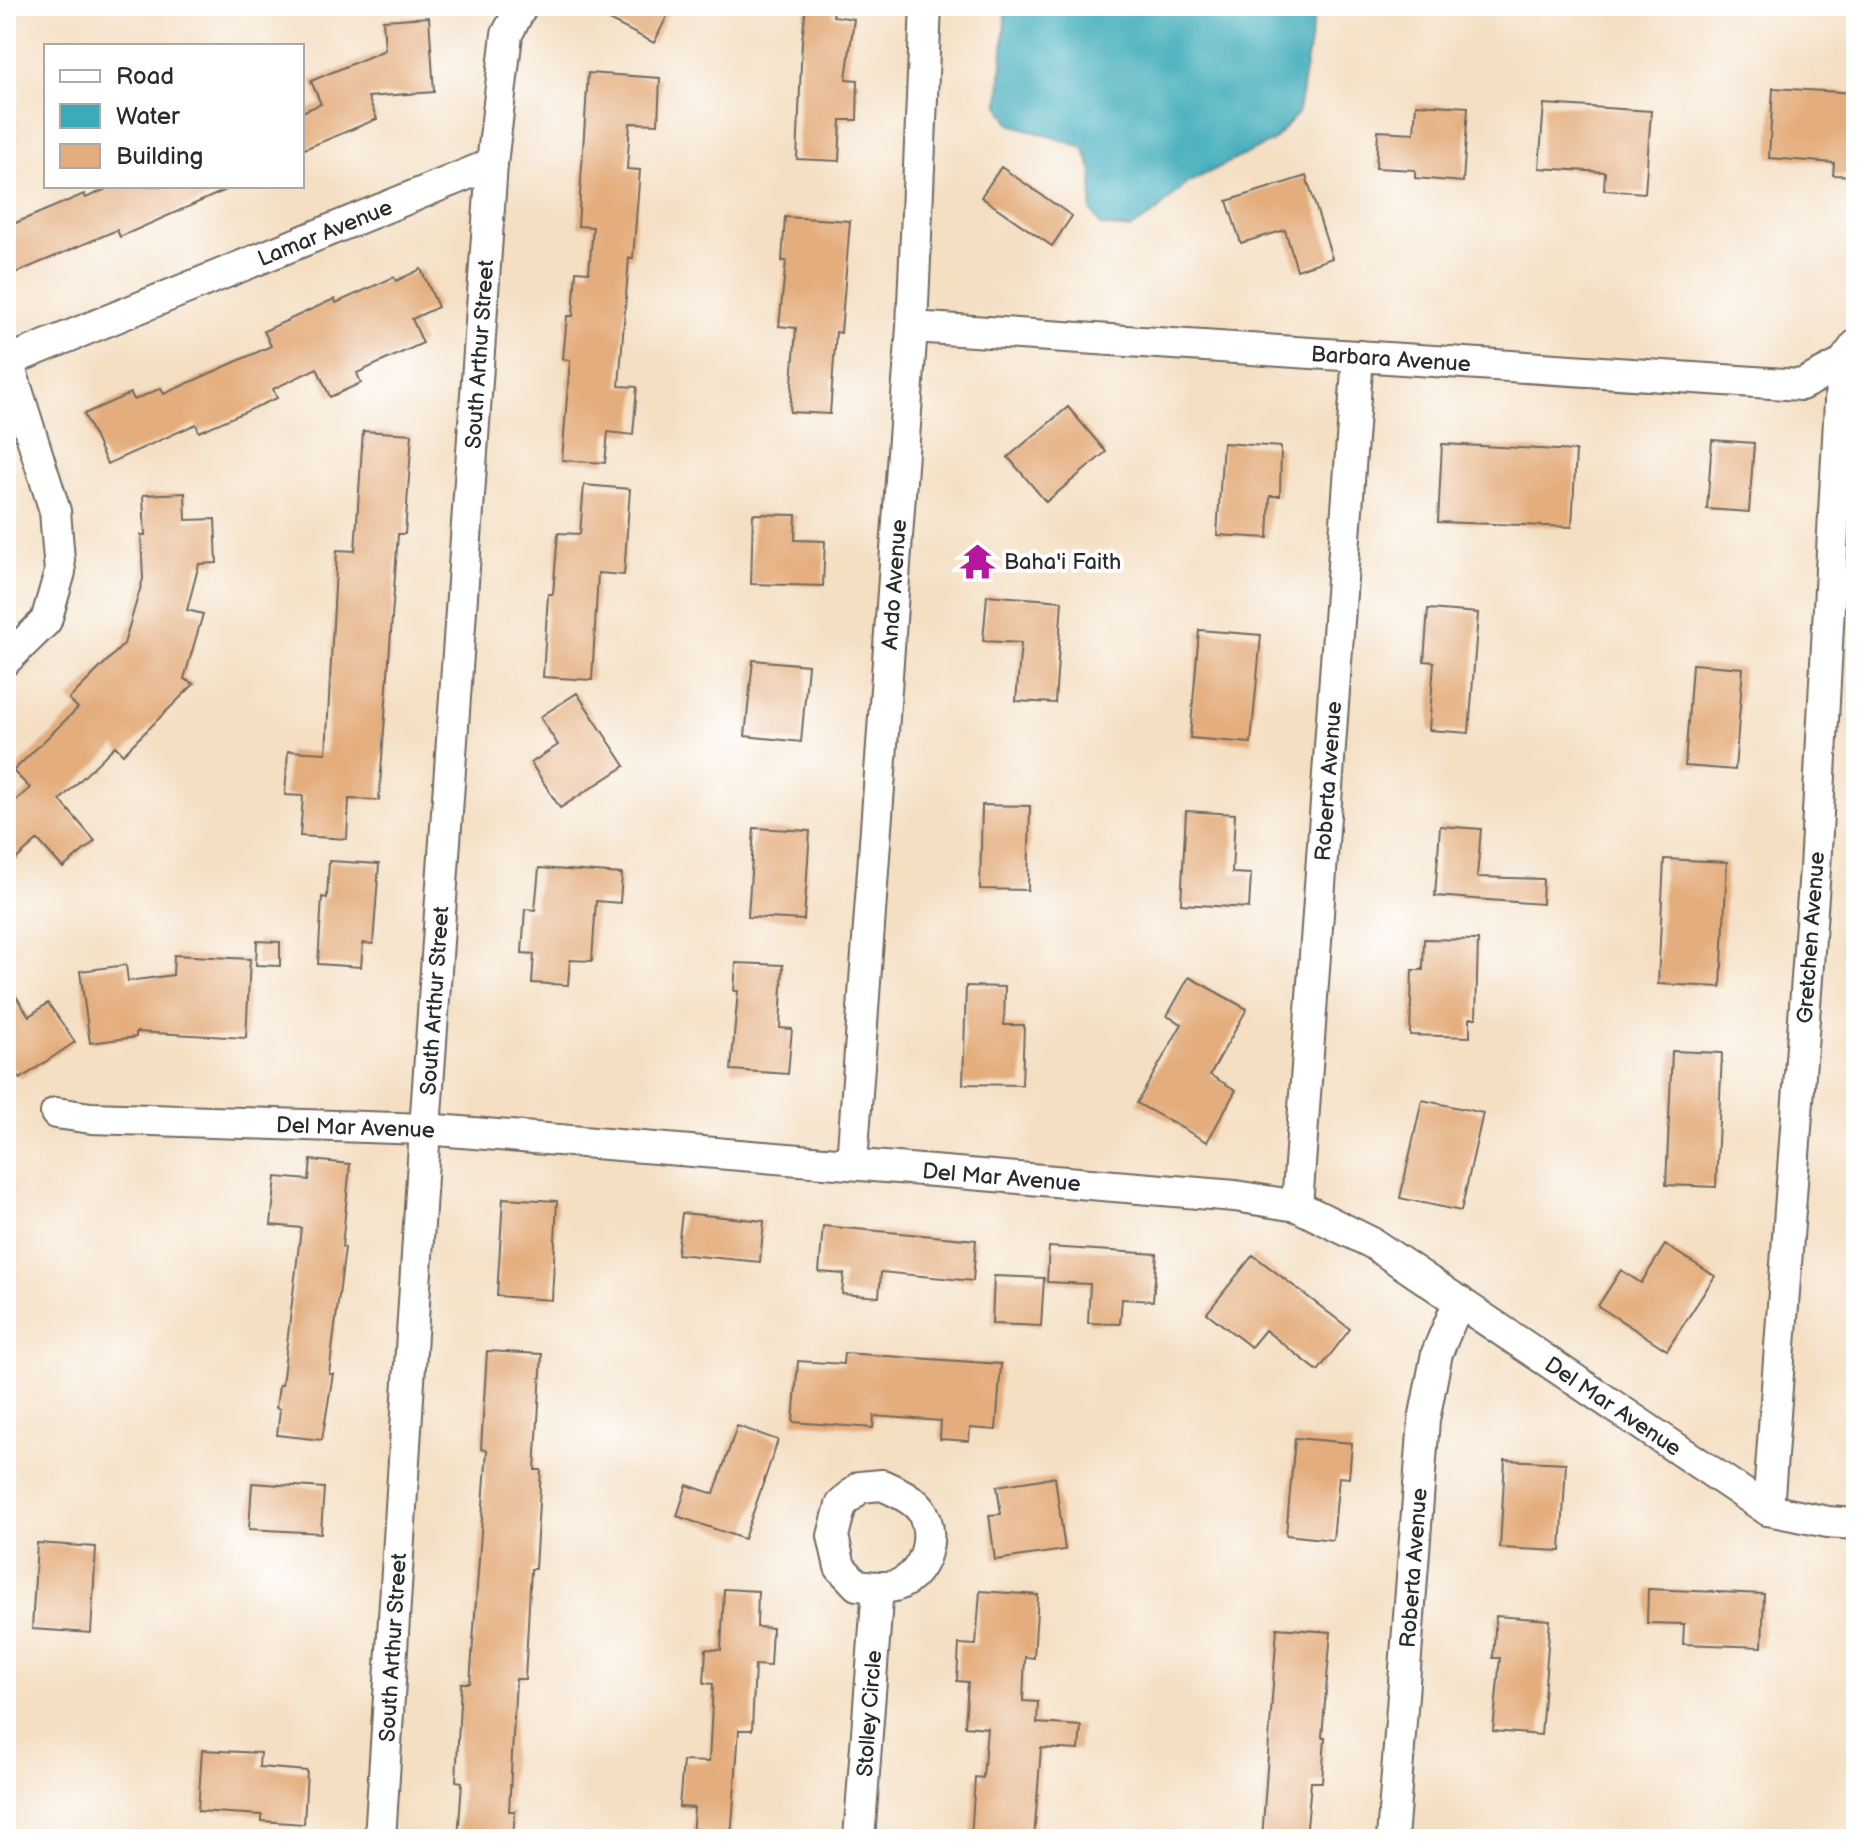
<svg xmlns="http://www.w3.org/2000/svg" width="1862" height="1845" font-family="'Balsamiq Sans',sans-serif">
<rect width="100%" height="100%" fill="#fff"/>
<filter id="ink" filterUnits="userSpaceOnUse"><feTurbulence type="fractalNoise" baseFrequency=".0125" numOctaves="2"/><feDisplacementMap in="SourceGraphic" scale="16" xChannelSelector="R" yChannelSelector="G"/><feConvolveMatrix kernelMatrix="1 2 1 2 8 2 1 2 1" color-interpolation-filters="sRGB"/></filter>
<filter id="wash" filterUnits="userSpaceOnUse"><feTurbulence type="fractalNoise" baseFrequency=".006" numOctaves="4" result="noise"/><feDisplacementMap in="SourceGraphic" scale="32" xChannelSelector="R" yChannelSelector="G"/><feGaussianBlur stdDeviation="1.8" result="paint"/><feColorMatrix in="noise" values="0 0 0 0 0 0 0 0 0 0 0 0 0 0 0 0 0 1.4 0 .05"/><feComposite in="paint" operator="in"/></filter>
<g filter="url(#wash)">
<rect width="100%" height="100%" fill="#f4dfc3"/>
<path fill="#3cabb9" stroke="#346b72" stroke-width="2" d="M 1006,6 L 1322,6 L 1314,17 L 1298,113 L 1273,141 L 1187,183 L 1156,212 L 1130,229 L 1101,226 L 1091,210 L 1093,171 L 1083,147 L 1010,124 L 999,105 Z"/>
<g id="blocks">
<path fill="#e4ad7d" d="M 581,6 L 672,6 L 654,43 Z
M 806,6 L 835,6 L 833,16 L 854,19 L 846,79 L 858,80 L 857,120 L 841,120 L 839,161 L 797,159 L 802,41 Z
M 429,17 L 434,92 L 368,97 L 377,119 L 302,150 L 302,112 L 321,104 L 311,81 L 385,50 L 383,20 Z
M 588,73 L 660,78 L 658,124 L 630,123 L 627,169 L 640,170 L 633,258 L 629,258 L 619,386 L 637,387 L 633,435 L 608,432 L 605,463 L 562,460 L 570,360 L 563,359 L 567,316 L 573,316 L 576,271 L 589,272 L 593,227 L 578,226 Z
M 1773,88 L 1856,93 L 1856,176 L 1833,175 L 1834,163 L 1769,158 Z
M 1416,104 L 1468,107 L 1463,182 L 1415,178 L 1415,170 L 1376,168 L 1378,131 L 1414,133 Z
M 1544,104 L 1651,111 L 1645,193 L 1604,190 L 1605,172 L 1539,168 Z
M 1001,167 L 1072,216 L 1052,246 L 981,197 Z
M 1306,176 L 1332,258 L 1297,270 L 1285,230 L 1241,243 L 1227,201 Z
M 113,186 L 235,186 L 120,237 L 117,230 L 6,277 L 6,227 L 84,194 L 86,198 Z
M 785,217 L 850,221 L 841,333 L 836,332 L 830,414 L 790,412 L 796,328 L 779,326 L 786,261 L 782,261 Z
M 421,269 L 438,307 L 412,319 L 423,343 L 357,373 L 361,383 L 330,397 L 317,368 L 273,389 L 277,398 L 199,432 L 196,424 L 107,464 L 84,414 L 131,393 L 134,400 L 161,388 L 164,394 L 271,346 L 264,331 L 334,299 L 336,303 L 394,277 L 396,281 Z
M 1068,407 L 1106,452 L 1046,502 L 1008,457 Z
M 363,431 L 412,434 L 405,534 L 398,534 L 379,800 L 349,799 L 347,839 L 300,836 L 303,796 L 285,795 L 288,751 L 326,753 L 337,550 L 355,551 Z
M 1712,440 L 1754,443 L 1749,512 L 1707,509 Z
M 1223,443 L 1281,447 L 1280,496 L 1270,496 L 1268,538 L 1217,535 Z
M 1442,444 L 1576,451 L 1572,527 L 1438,522 Z
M 584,485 L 630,489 L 624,575 L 598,573 L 592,680 L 543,677 L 548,594 L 553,594 L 558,533 L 580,534 Z
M 185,493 L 186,520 L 215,519 L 217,563 L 199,564 L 187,610 L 203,614 L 184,679 L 194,684 L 123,754 L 115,746 L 60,800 L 95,841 L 63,868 L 38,840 L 6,868 L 6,809 L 30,788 L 13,771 L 78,708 L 69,699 L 124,644 L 143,579 L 141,535 L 145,535 L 143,495 Z
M 753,514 L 796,515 L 795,540 L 825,541 L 823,586 L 751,584 Z
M 987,595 L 1062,601 L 1055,703 L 1016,701 L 1021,643 L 983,641 Z
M 1428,609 L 1478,613 L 1469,733 L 1429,730 L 1434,662 L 1424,661 Z
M 1199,630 L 1261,635 L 1251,743 L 1190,738 Z
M 753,660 L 808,665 L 801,742 L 745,736 Z
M 1692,664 L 1743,668 L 1735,770 L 1685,766 Z
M 577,693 L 625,766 L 560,808 L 531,763 L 558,745 L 540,717 Z
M 982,805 L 1030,806 L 1028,890 L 980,889 Z
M 1186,811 L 1235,814 L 1232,873 L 1251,874 L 1249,908 L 1181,904 Z
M 1440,826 L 1481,829 L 1477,877 L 1543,879 L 1542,904 L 1435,896 Z
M 754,828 L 810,831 L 804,920 L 748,917 Z
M 1664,859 L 1727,862 L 1721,987 L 1658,984 Z
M 329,861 L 379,864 L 373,944 L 363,943 L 361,967 L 318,964 L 322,897 L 327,898 Z
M 539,868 L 622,874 L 620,903 L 596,901 L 592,961 L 570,960 L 568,985 L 532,983 L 534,954 L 522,953 L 525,909 L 535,910 Z
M 1424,939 L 1478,940 L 1476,1018 L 1470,1018 L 1470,1037 L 1410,1035 L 1412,970 L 1423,970 Z
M 257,941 L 280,942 L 280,966 L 256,965 Z
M 174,955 L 250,959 L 246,1038 L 136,1032 L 136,1037 L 90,1043 L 80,971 L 126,965 L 128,981 L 173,975 Z
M 736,963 L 783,965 L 780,1028 L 792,1029 L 788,1074 L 731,1070 L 738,991 L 734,991 Z
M 1189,977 L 1247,1009 L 1210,1075 L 1236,1090 L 1207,1142 L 1137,1103 L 1182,1024 L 1167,1016 Z
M 6,981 L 29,1016 L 48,1003 L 75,1042 L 20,1079 L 6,1057 Z
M 966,986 L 1005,987 L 1004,1025 L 1024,1025 L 1022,1085 L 963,1084 Z
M 1672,1051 L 1722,1053 L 1716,1187 L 1666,1185 Z
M 1422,1100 L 1483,1113 L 1461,1211 L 1400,1198 Z
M 311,1160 L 350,1164 L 342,1247 L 345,1248 L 329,1374 L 333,1374 L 322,1440 L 277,1435 L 280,1409 L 276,1408 L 279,1385 L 282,1385 L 301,1228 L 271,1225 L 276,1177 L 309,1180 Z
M 503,1198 L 557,1201 L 552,1300 L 497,1296 Z
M 682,1213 L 764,1221 L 760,1262 L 677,1254 Z
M 823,1226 L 976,1240 L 973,1281 L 881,1272 L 879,1297 L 842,1294 L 844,1274 L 819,1272 Z
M 1665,1245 L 1715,1276 L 1667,1350 L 1598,1306 L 1621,1270 L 1641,1283 Z
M 1049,1247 L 1157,1254 L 1153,1301 L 1122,1299 L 1120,1324 L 1088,1323 L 1090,1284 L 1047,1282 Z
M 1253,1255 L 1350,1329 L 1318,1371 L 1265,1330 L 1251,1347 L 1207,1313 Z
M 994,1276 L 1044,1278 L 1041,1326 L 992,1324 Z
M 487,1351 L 542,1354 L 535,1470 L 541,1470 L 535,1569 L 531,1569 L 525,1679 L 516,1679 L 509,1811 L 515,1811 L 513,1839 L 458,1839 L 462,1782 L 456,1781 L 461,1683 L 470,1683 L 487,1450 L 481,1449 Z
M 844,1353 L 1001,1364 L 996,1430 L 970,1428 L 969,1441 L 940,1439 L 941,1421 L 874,1416 L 873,1428 L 793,1422 L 798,1361 L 843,1364 Z
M 737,1426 L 778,1440 L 744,1539 L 677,1516 L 687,1485 L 714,1494 Z
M 1295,1438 L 1352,1443 L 1349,1478 L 1339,1477 L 1333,1540 L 1286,1535 Z
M 1505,1460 L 1566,1463 L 1561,1551 L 1500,1548 Z
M 1055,1477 L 1065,1550 L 995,1560 L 989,1515 L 1001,1514 L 997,1486 Z
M 252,1483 L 324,1488 L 321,1533 L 249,1529 Z
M 37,1543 L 96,1547 L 91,1633 L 32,1629 Z
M 724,1589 L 758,1591 L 757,1627 L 772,1628 L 770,1666 L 755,1665 L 752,1730 L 739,1730 L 731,1839 L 692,1839 L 694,1808 L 679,1807 L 683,1761 L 709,1762 L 713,1684 L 704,1683 L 706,1649 L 721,1650 Z
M 1648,1589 L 1764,1594 L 1762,1647 L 1683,1644 L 1684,1624 L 1647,1623 Z
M 980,1591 L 1038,1595 L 1034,1658 L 1025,1657 L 1023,1701 L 1038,1702 L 1037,1723 L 1081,1726 L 1079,1750 L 1041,1748 L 1034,1839 L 971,1839 L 975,1777 L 983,1778 L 987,1728 L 965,1726 L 968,1682 L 957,1681 L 959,1644 L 976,1645 Z
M 1496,1616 L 1550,1620 L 1541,1735 L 1493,1731 L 1500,1658 L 1493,1658 Z
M 1277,1628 L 1331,1632 L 1322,1737 L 1325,1737 L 1322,1782 L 1311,1782 L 1306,1839 L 1262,1839 Z
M 202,1750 L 260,1753 L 259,1767 L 307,1771 L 304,1824 L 262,1821 L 262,1815 L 198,1811 Z"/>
</g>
</g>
<g filter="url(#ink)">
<use href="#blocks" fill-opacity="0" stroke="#716a60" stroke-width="2"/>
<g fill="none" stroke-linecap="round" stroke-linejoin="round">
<defs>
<g id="minor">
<path id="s1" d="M 912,327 L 1801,385 L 1842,364 L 1856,345"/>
<path id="s2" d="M 6,362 L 492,164"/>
<path d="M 6,660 L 46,621 L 60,572 L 55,511 L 8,361"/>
<path id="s3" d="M 56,1113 L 91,1118 L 425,1129 L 1235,1196 L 1297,1206 L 1372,1243 L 1768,1510 L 1828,1522 L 1856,1524"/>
<path id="s4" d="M 852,1163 L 912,327 L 926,6"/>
<path id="s5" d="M 1297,1206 L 1358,356"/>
<path d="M 882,1485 C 895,1491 916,1499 923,1513 C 935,1538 926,1571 900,1584 C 888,1590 870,1586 857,1585 L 840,1567 L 833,1536 L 841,1505 L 860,1487 Z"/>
<path id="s6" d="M 1768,1510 L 1815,869 L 1842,364"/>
<path id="s7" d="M 380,1839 L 425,1129 L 492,164 L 507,34 L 522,6"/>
<path id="s8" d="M 859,1839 L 878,1587"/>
<path id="s9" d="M 1392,1839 L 1424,1420 L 1437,1353 L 1459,1301"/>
</g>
</defs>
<use href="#minor" stroke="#716a60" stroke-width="34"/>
<use href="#minor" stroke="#fff" stroke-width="30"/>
</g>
</g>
<defs>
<symbol id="temple-bare" viewBox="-9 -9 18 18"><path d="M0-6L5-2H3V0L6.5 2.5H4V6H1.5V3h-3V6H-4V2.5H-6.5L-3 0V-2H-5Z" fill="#b5179e" stroke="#fff" stroke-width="2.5" paint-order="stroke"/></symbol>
</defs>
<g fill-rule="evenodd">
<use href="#temple-bare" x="952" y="536" width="51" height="51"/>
</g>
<g text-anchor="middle" stroke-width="8" stroke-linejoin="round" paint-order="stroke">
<g font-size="22" fill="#2b2b2b" stroke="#fff">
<text dy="8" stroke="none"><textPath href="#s2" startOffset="344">Lamar Avenue</textPath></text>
<text dy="8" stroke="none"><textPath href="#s7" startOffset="1488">South Arthur Street</textPath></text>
<text dy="8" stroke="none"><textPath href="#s1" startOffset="480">Barbara Avenue</textPath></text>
<text dy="8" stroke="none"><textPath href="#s4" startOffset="580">Ando Avenue</textPath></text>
<text dy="8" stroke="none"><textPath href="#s5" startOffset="426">Roberta Avenue</textPath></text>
<text dy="8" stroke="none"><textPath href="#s6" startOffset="574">Gretchen Avenue</textPath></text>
<text dy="8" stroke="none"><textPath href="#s7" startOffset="840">South Arthur Street</textPath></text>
<text dy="8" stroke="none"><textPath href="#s3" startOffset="300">Del Mar Avenue</textPath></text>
<text dy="8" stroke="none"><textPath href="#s3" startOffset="948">Del Mar Avenue</textPath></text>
<text dy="8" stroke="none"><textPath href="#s3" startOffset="1620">Del Mar Avenue</textPath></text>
<text dy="8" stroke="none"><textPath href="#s9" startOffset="272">Roberta Avenue</textPath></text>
<text dy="8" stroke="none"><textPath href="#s7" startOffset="192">South Arthur Street</textPath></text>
<text dy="8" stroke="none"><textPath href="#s8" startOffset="126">Stolley Circle</textPath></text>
</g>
<g font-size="22" fill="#2b2b2b" stroke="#fff" text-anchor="start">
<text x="1004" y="569">Baha'i Faith</text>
</g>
</g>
<rect width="1862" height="1845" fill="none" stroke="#fff" stroke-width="32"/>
<rect x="44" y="44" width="260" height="144" fill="#ffffff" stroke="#aaaaaa" stroke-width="2"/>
<rect x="60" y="70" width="40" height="12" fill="#ffffff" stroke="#aaaaaa" stroke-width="2"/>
<text x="116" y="84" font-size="24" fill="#2b2b2b">Road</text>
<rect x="60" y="104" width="40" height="24" fill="#3cabb9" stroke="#aaaaaa" stroke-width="2"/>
<text x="116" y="124" font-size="24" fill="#2b2b2b">Water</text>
<rect x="60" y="144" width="40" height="24" fill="#e4ad7d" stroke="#aaaaaa" stroke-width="2"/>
<text x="116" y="164" font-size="24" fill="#2b2b2b">Building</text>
</svg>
